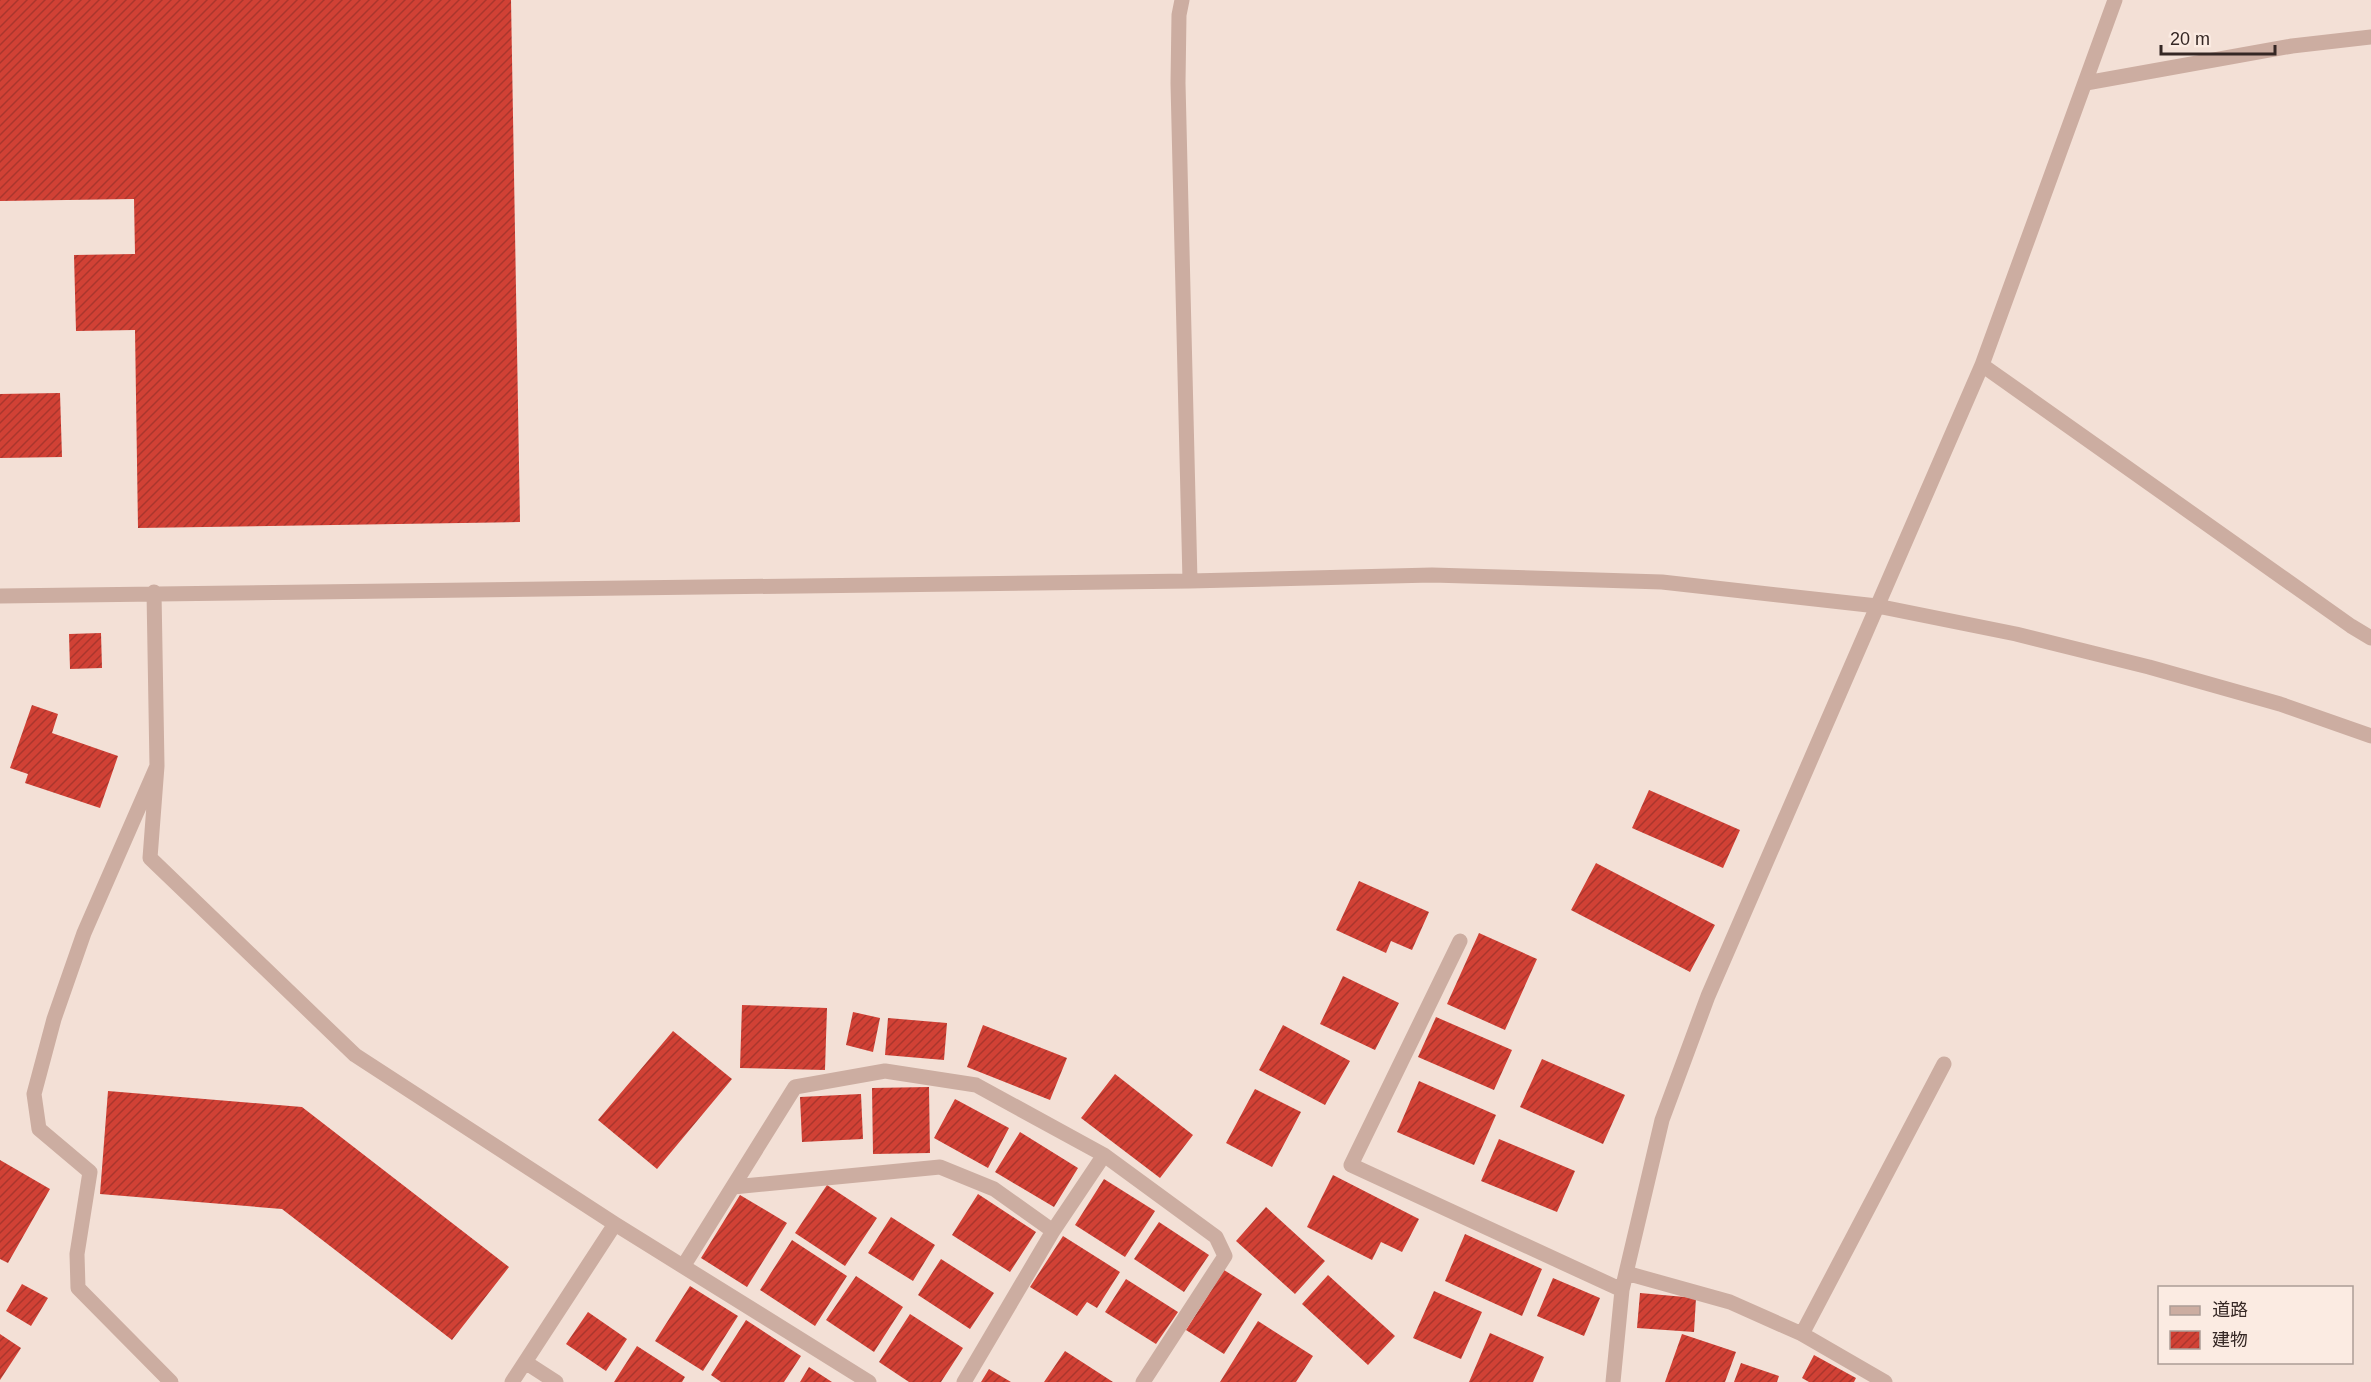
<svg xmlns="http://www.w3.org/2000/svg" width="2371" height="1382" font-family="Helvetica,'Noto Sans JP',sans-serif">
<defs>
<pattern id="building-hatch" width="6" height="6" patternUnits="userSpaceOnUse" patternTransform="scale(1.5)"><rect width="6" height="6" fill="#d14135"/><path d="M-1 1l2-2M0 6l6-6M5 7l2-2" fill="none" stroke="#aa362d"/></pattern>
</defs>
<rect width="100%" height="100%" fill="#f3e0d6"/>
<path fill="url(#building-hatch)" d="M 0,0 L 511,0 L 520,522 L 138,528 L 135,330 L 76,331 L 74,255 L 135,254 L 134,199 L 0,201 Z
M 60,393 L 62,457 L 0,458 L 0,394 Z
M 101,633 L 102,668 L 70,669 L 69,634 Z
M 32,705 L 58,714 L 52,733 L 118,756 L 100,808 L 25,783 L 28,774 L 10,768 Z
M 1649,790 L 1740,830 L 1723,868 L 1632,828 Z
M 1596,863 L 1715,925 L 1690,972 L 1571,910 Z
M 1359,881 L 1429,912 L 1412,950 L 1391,941 L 1386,953 L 1336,930 Z
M 1479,933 L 1537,959 L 1505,1030 L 1447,1004 Z
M 1343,976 L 1399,1003 L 1375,1050 L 1320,1024 Z
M 742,1005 L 827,1008 L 825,1070 L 740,1068 Z
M 853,1012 L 880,1018 L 873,1052 L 846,1045 Z
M 1436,1017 L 1512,1050 L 1494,1090 L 1418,1057 Z
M 888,1018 L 947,1023 L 944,1060 L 885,1055 Z
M 983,1025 L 1067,1058 L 1050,1100 L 967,1067 Z
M 1283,1025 L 1350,1061 L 1325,1105 L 1259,1070 Z
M 673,1031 L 732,1079 L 657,1169 L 598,1120 Z
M 1542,1059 L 1625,1095 L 1603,1144 L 1520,1107 Z
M 1115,1074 L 1193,1135 L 1160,1178 L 1081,1118 Z
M 1419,1081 L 1496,1115 L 1474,1165 L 1397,1132 Z
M 929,1087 L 930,1153 L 873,1154 L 872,1088 Z
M 1255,1089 L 1301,1112 L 1272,1167 L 1226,1143 Z
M 108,1091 L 302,1107 L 509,1267 L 452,1340 L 282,1209 L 100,1194 Z
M 861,1094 L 863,1139 L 802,1142 L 800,1097 Z
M 955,1099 L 1009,1128 L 988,1168 L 934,1138 Z
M 1020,1132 L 1078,1168 L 1054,1207 L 995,1172 Z
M 1499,1139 L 1575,1171 L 1557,1212 L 1481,1181 Z
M 0,1160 L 50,1189 L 8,1263 L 0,1259 Z
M 1333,1175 L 1419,1219 L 1402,1252 L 1381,1242 L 1372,1260 L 1307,1227 Z
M 1104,1179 L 1155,1211 L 1125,1257 L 1075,1225 Z
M 827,1185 L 877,1218 L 845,1266 L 795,1233 Z
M 978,1194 L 1036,1232 L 1010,1272 L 952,1235 Z
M 740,1195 L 787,1223 L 747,1287 L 701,1258 Z
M 1266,1207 L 1325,1261 L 1295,1294 L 1236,1241 Z
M 891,1217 L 935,1245 L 913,1281 L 868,1253 Z
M 1159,1222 L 1209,1255 L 1184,1292 L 1134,1259 Z
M 1465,1234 L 1542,1269 L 1522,1316 L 1445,1281 Z
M 1063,1236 L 1120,1272 L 1097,1308 L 1087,1302 L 1077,1316 L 1030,1287 Z
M 792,1240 L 847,1276 L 815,1326 L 760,1290 Z
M 941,1259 L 994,1293 L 970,1329 L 918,1295 Z
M 1224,1270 L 1262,1294 L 1224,1354 L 1186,1330 Z
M 1328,1275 L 1395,1336 L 1368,1365 L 1302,1304 Z
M 856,1276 L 903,1307 L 874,1352 L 826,1320 Z
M 1553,1278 L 1600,1298 L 1584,1336 L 1537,1316 Z
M 1126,1279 L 1178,1312 L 1156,1344 L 1105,1312 Z
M 22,1284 L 48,1298 L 31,1326 L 6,1311 Z
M 690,1286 L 738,1316 L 703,1371 L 655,1341 Z
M 1434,1291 L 1482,1312 L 1461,1359 L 1413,1338 Z
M 1640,1293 L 1696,1298 L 1694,1332 L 1637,1328 Z
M 588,1312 L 627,1339 L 606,1371 L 566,1344 Z
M 910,1314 L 963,1348 L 941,1382 L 909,1382 L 879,1362 Z
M 746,1320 L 801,1356 L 784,1382 L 721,1382 L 711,1375 Z
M 1258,1321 L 1313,1356 L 1296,1382 L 1220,1382 Z
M 1490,1333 L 1544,1357 L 1533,1382 L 1469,1382 Z
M 0,1334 L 21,1348 L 0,1380 Z
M 1682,1334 L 1736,1352 L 1725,1382 L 1665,1382 Z
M 637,1346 L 685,1377 L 682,1382 L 614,1382 Z
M 1065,1351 L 1113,1382 L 1044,1382 Z
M 1814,1355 L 1856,1378 L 1854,1382 L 1809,1382 L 1802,1378 Z
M 1741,1363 L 1779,1376 L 1777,1382 L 1734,1382 Z
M 809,1367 L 832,1382 L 800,1382 Z
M 989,1369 L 1011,1382 L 981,1382 Z"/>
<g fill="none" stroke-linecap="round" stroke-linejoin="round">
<path stroke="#ccada1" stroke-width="15" d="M 1182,0 L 1179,15 L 1178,83 L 1190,581
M 2086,83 L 2292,46 L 2371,37
M 1982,365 L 2351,626 L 2371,638
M 154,592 L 157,766 L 84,933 L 54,1019 L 34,1094 L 39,1129 L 90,1172 L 77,1254 L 78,1288 L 171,1382
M 0,596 L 1190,581 L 1432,575 L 1662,582 L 1877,606 L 2016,634 L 2149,667 L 2280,704 L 2371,736
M 157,766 L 150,858 L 355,1055 L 615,1224 L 869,1382
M 1460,941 L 1351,1165 L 1622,1290
M 733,1187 L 940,1167 L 994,1189 L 1053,1231
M 684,1265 L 795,1087 L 885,1071 L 976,1085 L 1104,1155 L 1216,1237 L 1225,1256 L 1143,1382
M 1626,1273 L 1730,1302 L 1802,1334 L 1885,1382
M 1802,1334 L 1944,1064
M 525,1362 L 556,1382
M 512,1382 L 615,1224
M 964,1382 L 1053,1231 L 1104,1155
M 1613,1382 L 1622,1290 L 1662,1120 L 1708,996 L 1982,365 L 2115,0"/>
</g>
<rect x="2158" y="1286" width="195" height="78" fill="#fbebe2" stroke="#ac9d96" stroke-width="1.5"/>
<rect x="2170" y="1306" width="30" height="9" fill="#ccada1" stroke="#ac9d96" stroke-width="1.5"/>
<text x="2212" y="1316" font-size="18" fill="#352724">道路</text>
<rect x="2170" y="1331" width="30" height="18" fill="url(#building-hatch)" stroke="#ac9d96" stroke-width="1.5"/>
<text x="2212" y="1346" font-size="18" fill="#352724">建物</text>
<path d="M2161 45v9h114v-9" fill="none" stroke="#352724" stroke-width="3"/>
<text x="2170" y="45" font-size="18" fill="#352724" stroke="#fbebe2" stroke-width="4.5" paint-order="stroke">20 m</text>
</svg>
